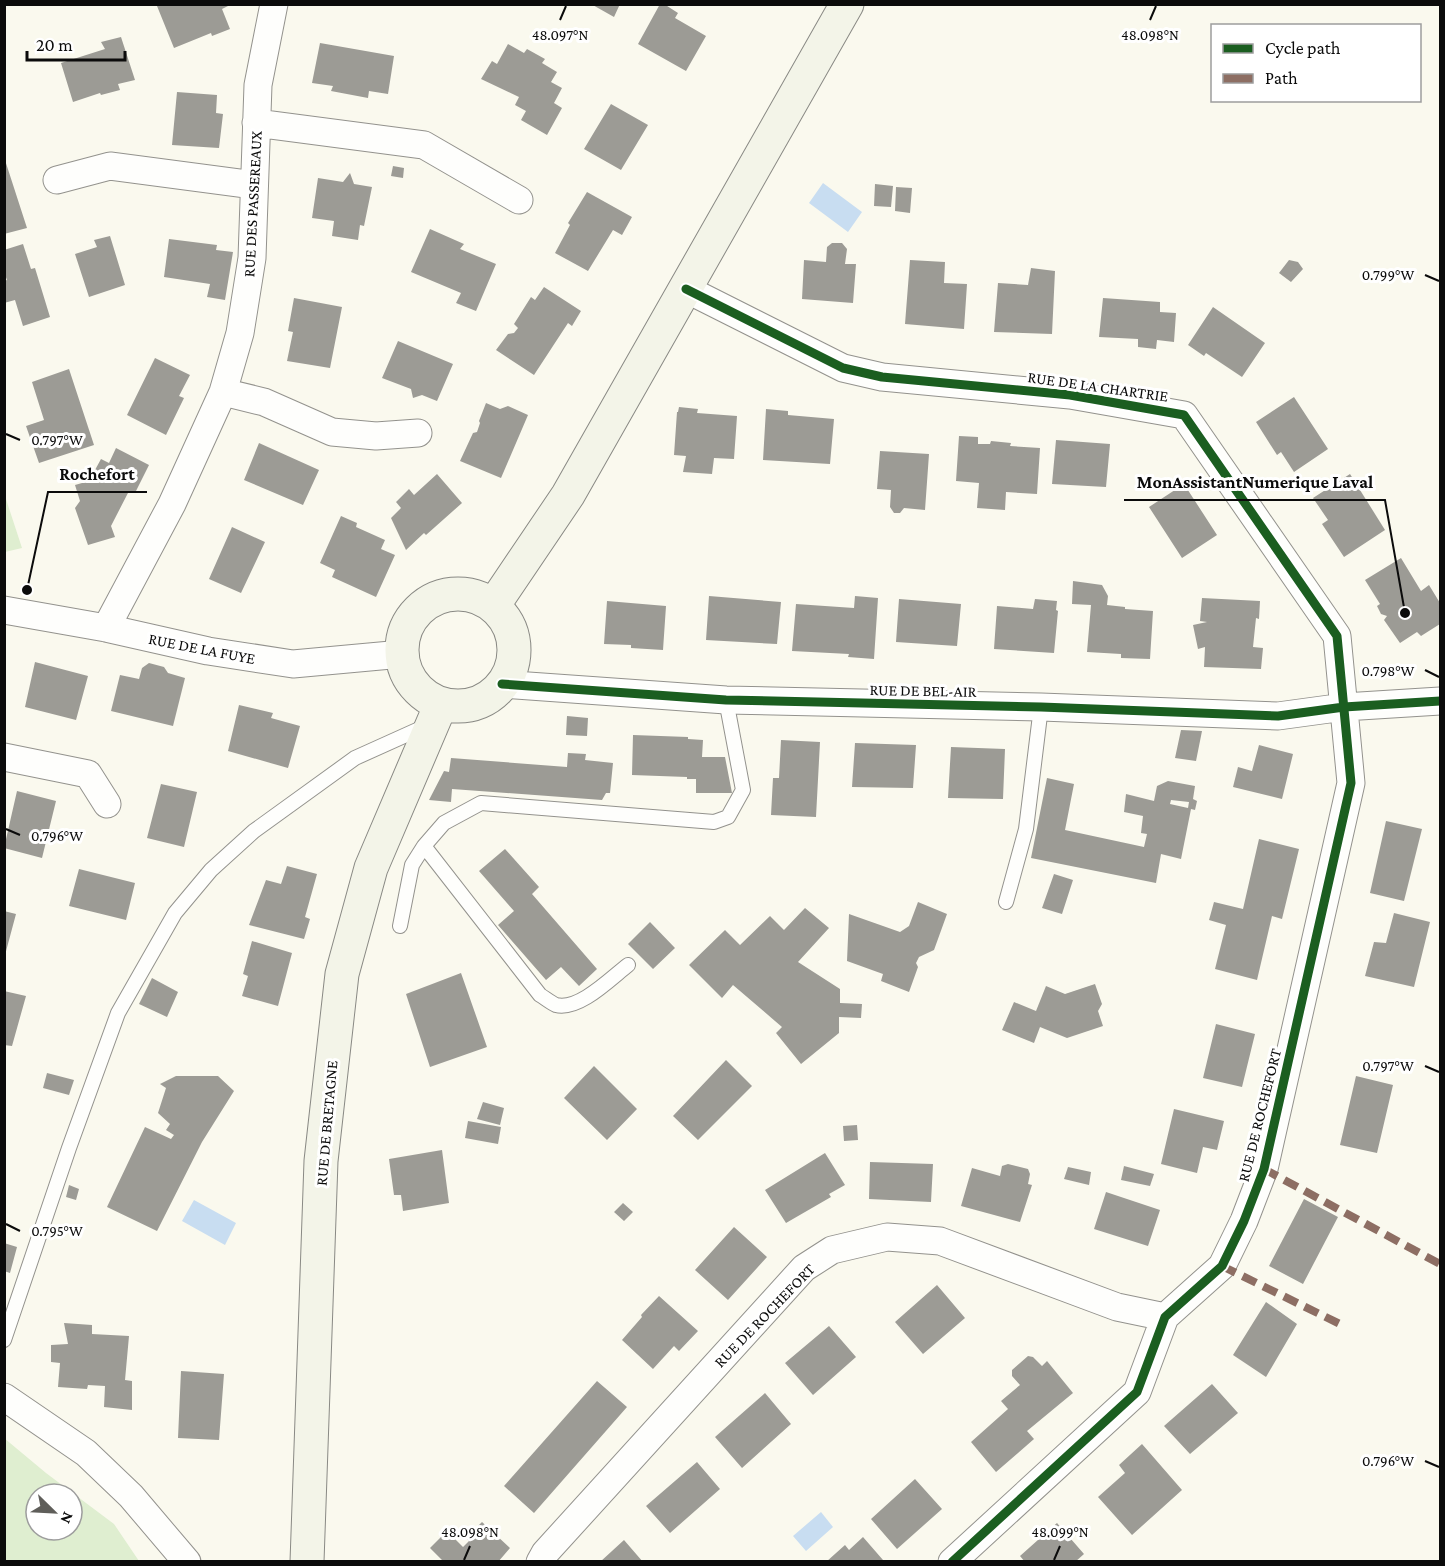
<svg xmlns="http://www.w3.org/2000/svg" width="1445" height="1566" font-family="'Crimson Pro',serif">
<rect width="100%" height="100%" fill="#faf9ee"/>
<path fill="#dfeed0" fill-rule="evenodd" d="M 5,496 L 22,548 L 5,552 L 4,552 Z
M 4,1438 L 46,1473 L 114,1524 L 139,1561 L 5,1561 ZM 36,1494 L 72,1494 L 72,1530 L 36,1530 Z"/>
<path fill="#c8ddf1" d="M 823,183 L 862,212 L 848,232 L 809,203 Z
M 194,1200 L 236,1223 L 225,1245 L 182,1221 Z
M 821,1512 L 833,1527 L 806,1551 L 793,1536 Z"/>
<path fill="#9c9b95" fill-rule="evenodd" d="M 160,4 L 232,4 L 222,9 L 230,29 L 212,36 L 211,33 L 174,48 L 157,6 Z
M 591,4 L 620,4 L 614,17 Z
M 660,4 L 664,4 L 678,13 L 675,18 L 706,36 L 686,71 L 638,44 Z
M 121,37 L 135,80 L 118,84 L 120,90 L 101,95 L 100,93 L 73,102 L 61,63 L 105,49 L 101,42 Z
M 320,43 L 394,56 L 388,94 L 369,91 L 368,98 L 331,91 L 333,86 L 312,83 Z
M 508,44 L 524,53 L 527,49 L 545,59 L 542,63 L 557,72 L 551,82 L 562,88 L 554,103 L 562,108 L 547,135 L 521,120 L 526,111 L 515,105 L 519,97 L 481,79 L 492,61 L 497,64 Z
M 177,92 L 217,95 L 216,113 L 223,114 L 219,148 L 172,145 Z
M 611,104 L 648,125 L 621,170 L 584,149 Z
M 4,157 L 27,228 L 4,234 Z
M 393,166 L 404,168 L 403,178 L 391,176 Z
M 350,173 L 354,184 L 372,187 L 364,226 L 360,225 L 358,240 L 332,236 L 334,221 L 312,218 L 318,178 L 343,182 Z
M 875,184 L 893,186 L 891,207 L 874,206 Z
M 896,187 L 912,188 L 910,213 L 895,211 Z
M 587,192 L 632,217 L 622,235 L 613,230 L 588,271 L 555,253 L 570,225 L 568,223 Z
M 430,229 L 464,244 L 460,249 L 496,264 L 476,311 L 456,303 L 461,293 L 411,272 Z
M 110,236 L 125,285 L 89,297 L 75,254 L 97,247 L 94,240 Z
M 169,239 L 217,245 L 216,250 L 233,252 L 225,300 L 207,297 L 210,284 L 164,277 Z
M 832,243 L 842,243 L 847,249 L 845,264 L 856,264 L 853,303 L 802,299 L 804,260 L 826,262 L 827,247 Z
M 23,244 L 31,269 L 35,268 L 50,317 L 23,326 L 15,300 L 4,303 L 4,281 L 7,280 L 4,272 L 4,250 Z
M 910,260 L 945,262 L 944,283 L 967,284 L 964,329 L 905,324 Z
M 1289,260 L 1298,262 L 1303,269 L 1291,282 L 1279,273 Z
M 1031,268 L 1055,271 L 1052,334 L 994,332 L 998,283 L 1028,285 Z
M 544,287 L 581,311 L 572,326 L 568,323 L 534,375 L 496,350 L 508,334 L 514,333 L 518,328 L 514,324 L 531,297 L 535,300 Z
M 294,298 L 342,307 L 330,368 L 287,361 L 293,332 L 288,331 Z
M 1103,298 L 1160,302 L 1160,312 L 1176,313 L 1174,342 L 1157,340 L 1156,349 L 1138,347 L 1138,339 L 1099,337 Z
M 1213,307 L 1265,343 L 1242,377 L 1206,353 L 1204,356 L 1188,345 Z
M 398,341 L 453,364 L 437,401 L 422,395 L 413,398 L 411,389 L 382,378 Z
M 155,358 L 190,375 L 179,396 L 184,398 L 166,435 L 127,415 Z
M 69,369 L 94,445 L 39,463 L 26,426 L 44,420 L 32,382 Z
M 1294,397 L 1328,449 L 1294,472 L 1281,452 L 1277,455 L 1256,422 Z
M 486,403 L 500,409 L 508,406 L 528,415 L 501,478 L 460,461 L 473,433 L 477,432 L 480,423 L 479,421 Z
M 679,407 L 698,409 L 697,413 L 737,416 L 734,459 L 714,458 L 712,474 L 683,472 L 686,456 L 674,455 L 677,412 L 678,412 Z
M 766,409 L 788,411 L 788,415 L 834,419 L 830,464 L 763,460 Z
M 959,436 L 978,437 L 978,444 L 990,444 L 991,441 L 1011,443 L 1010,446 L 1040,448 L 1037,494 L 1006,492 L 1005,510 L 977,508 L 979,483 L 956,481 Z
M 1056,440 L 1110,444 L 1106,487 L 1052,484 Z
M 259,443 L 319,470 L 303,505 L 244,480 Z
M 116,448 L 149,465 L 135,493 L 129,491 L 111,526 L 115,537 L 88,545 L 75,508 L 80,501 L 75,485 L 89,481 L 101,459 L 109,463 Z
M 880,451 L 929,454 L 925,510 L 904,508 L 900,513 L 894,513 L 890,507 L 891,490 L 877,489 Z
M 437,474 L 462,503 L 426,535 L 424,533 L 406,550 L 391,518 L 401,508 L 396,502 L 409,489 L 414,495 Z
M 1350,474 L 1385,530 L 1344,557 L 1322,524 L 1328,520 L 1313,498 Z
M 1184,484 L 1217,535 L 1182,558 L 1149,507 Z
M 341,516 L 357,523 L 356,527 L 385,540 L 381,549 L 395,555 L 376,597 L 332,577 L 335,570 L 320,563 Z
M 232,527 L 265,542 L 241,593 L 209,579 Z
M 1401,558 L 1421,591 L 1429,585 L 1440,603 L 1440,624 L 1421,636 L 1417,632 L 1400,643 L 1384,620 L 1387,616 L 1381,614 L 1377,606 L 1380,604 L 1365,580 Z
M 1073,581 L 1102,585 L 1108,596 L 1107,605 L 1125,607 L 1125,609 L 1153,611 L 1150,659 L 1121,658 L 1121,654 L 1087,652 L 1091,605 L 1072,604 Z
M 709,596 L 781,602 L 777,644 L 706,640 Z
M 855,596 L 878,598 L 874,659 L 848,657 L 849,654 L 792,651 L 796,604 L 854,608 Z
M 1202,598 L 1260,601 L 1259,619 L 1256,618 L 1253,647 L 1263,648 L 1261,669 L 1204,667 L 1205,647 L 1198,649 L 1193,625 L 1207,622 L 1200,621 Z
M 899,599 L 961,604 L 957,646 L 896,642 Z
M 1035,599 L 1057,601 L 1056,610 L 1058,611 L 1054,653 L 994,649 L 997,606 L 1033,609 Z
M 607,601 L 666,606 L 663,650 L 631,648 L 631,645 L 604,644 Z
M 35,662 L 88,676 L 76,720 L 25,707 Z
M 149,663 L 164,667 L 168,673 L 185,678 L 173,726 L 111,711 L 120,675 L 139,679 L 142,668 Z
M 239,705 L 273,713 L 271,718 L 300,726 L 288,768 L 228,751 Z
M 567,716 L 588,718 L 587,736 L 566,735 Z
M 1181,730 L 1202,731 L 1196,761 L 1175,758 Z
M 633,735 L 688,737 L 688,739 L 703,740 L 702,757 L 725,757 L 732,793 L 696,793 L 696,779 L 687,779 L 687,777 L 632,775 Z
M 781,740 L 820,742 L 816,817 L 771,815 L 773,778 L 779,778 Z
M 855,743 L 916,745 L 913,788 L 852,787 Z
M 1259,745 L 1293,754 L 1282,799 L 1233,787 L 1238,767 L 1252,771 Z
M 951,747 L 1005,749 L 1003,799 L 948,798 Z
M 568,753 L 586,754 L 585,760 L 613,763 L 610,793 L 606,793 L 602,800 L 452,789 L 451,802 L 429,800 L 444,771 L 449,772 L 451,758 L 567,767 Z
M 1047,778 L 1074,784 L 1065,830 L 1144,847 L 1147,834 L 1141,833 L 1143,816 L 1124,812 L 1126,794 L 1154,801 L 1157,786 L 1168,781 L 1195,786 L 1193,799 L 1197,801 L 1195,810 L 1191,809 L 1181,859 L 1161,854 L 1156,883 L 1031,858 ZM 1171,800 L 1189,802 L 1188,808 L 1170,804 Z
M 161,784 L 197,792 L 184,847 L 147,838 Z
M 17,791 L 56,801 L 42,858 L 4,848 Z
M 1386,821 L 1422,829 L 1404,901 L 1370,893 Z
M 1259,839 L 1299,849 L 1282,919 L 1272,916 L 1257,980 L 1215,969 L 1226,925 L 1209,920 L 1214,902 L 1243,909 Z
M 505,849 L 539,887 L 532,894 L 597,969 L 579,986 L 561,967 L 546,980 L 498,925 L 514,911 L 479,871 Z
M 287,866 L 317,874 L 305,917 L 310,919 L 304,939 L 249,925 L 266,880 L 281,884 Z
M 79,869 L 135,883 L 126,920 L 69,906 Z
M 1054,874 L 1073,880 L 1062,914 L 1042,908 Z
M 918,902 L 947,914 L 934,950 L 919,957 L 916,963 L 918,967 L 909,992 L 881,981 L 883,974 L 847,961 L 849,914 L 900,932 L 909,926 Z
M 805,908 L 829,928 L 798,962 L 840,989 L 840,1003 L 862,1004 L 861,1018 L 839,1017 L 839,1033 L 801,1064 L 776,1033 L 782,1027 L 733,985 L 722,998 L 689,965 L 725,930 L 740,945 L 770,916 L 784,930 Z
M 4,911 L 16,914 L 5,955 L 4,955 Z
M 1394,913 L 1430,922 L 1414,987 L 1365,976 L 1374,942 L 1386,943 Z
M 650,922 L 675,948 L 653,969 L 628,944 Z
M 252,941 L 292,953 L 278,1006 L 242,996 L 248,976 L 243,974 Z
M 461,973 L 487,1047 L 430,1067 L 406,994 Z
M 152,978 L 178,992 L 167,1017 L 139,1004 Z
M 1095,984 L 1102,1004 L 1098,1011 L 1103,1026 L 1067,1038 L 1040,1027 L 1034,1043 L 1002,1030 L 1014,1002 L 1036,1011 L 1046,986 L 1065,994 Z
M 4,991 L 26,996 L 12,1046 L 4,1045 Z
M 1216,1024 L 1255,1034 L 1242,1087 L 1203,1078 Z
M 726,1060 L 752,1086 L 698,1140 L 673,1116 Z
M 594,1066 L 637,1109 L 607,1140 L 564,1098 Z
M 47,1073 L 74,1080 L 69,1095 L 43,1088 Z
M 176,1076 L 218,1076 L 234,1091 L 202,1142 L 157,1231 L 107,1207 L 145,1127 L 171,1139 L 174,1135 L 166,1130 L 170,1124 L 158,1113 L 166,1088 L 160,1084 Z
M 1356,1076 L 1393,1085 L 1377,1153 L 1340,1145 Z
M 483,1102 L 504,1108 L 500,1125 L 477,1119 Z
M 1174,1109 L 1224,1121 L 1217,1150 L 1203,1147 L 1197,1173 L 1161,1164 Z
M 468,1121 L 501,1127 L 498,1144 L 465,1138 Z
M 857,1125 L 858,1140 L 844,1141 L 843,1126 Z
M 442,1150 L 449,1203 L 403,1211 L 401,1195 L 394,1195 L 389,1159 Z
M 825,1153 L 845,1185 L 829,1194 L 831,1197 L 786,1223 L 765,1190 Z
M 870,1162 L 933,1164 L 931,1202 L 869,1199 Z
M 1008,1164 L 1028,1169 L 1030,1174 L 1028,1184 L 1032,1185 L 1020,1222 L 961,1206 L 972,1168 L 1000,1176 L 1002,1166 Z
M 1124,1166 L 1154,1174 L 1150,1186 L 1121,1180 Z
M 1068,1167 L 1091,1172 L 1089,1185 L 1064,1179 Z
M 69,1185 L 79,1189 L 76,1200 L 66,1197 Z
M 1106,1192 L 1160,1210 L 1148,1246 L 1094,1229 Z
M 1304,1199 L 1338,1217 L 1303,1284 L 1269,1266 Z
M 623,1203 L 633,1212 L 624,1221 L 614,1212 Z
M 734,1227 L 767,1257 L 728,1300 L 695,1270 Z
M 4,1243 L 17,1247 L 10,1273 L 4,1271 Z
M 937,1285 L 965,1318 L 923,1354 L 895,1322 Z
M 659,1296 L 698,1331 L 679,1351 L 674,1346 L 653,1369 L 622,1340 L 642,1317 L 641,1315 Z
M 1266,1302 L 1297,1324 L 1266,1377 L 1233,1355 Z
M 64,1323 L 92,1325 L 92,1334 L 129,1336 L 125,1380 L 132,1381 L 132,1410 L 104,1407 L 105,1386 L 88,1385 L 87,1389 L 58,1387 L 60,1363 L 51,1362 L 51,1345 L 68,1344 Z
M 829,1326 L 856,1357 L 813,1395 L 785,1363 Z
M 1028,1356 L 1033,1357 L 1042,1366 L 1047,1361 L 1073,1393 L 1027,1431 L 1034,1439 L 996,1472 L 971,1442 L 1008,1409 L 1001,1401 L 1020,1385 L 1012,1376 L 1012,1370 Z
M 181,1371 L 224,1374 L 219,1440 L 178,1438 Z
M 597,1381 L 627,1407 L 534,1513 L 504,1486 Z
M 1212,1384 L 1238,1413 L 1190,1454 L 1164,1426 Z
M 765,1393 L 791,1424 L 742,1468 L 715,1437 Z
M 1142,1444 L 1182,1490 L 1132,1535 L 1098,1497 L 1125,1473 L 1119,1465 Z
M 697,1462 L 720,1489 L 670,1533 L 646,1506 Z
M 915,1479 L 942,1509 L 897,1549 L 871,1519 Z
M 482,1522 L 510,1548 L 498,1562 L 444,1562 L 430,1548 L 447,1531 L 463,1547 L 469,1541 L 466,1538 Z
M 1057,1523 L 1084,1554 L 1075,1562 L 1025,1562 L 1020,1556 Z
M 863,1537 L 883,1560 L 881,1562 L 826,1562 L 845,1545 L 849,1550 Z
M 624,1540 L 643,1562 L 600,1562 Z"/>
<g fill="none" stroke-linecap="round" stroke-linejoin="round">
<defs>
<path id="lane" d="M 424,846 L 540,995 C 545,998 551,1003 556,1005 C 579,1011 611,978 628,965
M 1006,902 L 1026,829 L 1041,707
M 400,926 L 412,865 L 424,846 L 444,823 L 481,803 L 714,822 L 728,817 L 743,790 L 726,700
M 4,1340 L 69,1148 L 118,1013 L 175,913 L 211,870 L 254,831 L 355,758 L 426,726"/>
<path id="street" d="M 256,123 L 424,145 L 519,200
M 57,180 L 110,166 L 254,185
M 686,289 L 843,368 L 882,377 L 1070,395 L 1184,415 L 1337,636 L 1351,783 L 1264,1169 L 1244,1221 L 1222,1266 L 1165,1317 L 1137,1392 L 952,1562
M 223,392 L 264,402 L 332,432 L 376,436 L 418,433
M 4,610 L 106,628 L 208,651 L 293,664 L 402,654
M 106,628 L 172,504 L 223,392 L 240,333 L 252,258 L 258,85 L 274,4
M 502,684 L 726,700 L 1041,707 L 1278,716 L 1344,707 L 1440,701
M 4,757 L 88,774 L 107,804
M 4,1397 L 86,1453 L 131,1496 L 187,1562
M 540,1562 L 545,1553 L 804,1268 L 832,1250 L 887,1237 L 940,1241 L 1117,1307 L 1165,1317"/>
<path id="secondary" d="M402 650a56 56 0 1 1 112 0a56 56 0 1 1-112 0Z
M 493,606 L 568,495 L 847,4
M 307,1562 L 321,1161 L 342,974 L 371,868 L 441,704"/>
</defs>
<use href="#lane" stroke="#93928d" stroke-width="16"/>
<use href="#street" stroke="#93928d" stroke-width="29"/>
<use href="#secondary" stroke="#898984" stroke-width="35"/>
<use href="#lane" stroke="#fefefc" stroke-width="14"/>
<use href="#street" stroke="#fefefc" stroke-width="27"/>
<use href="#secondary" stroke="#f3f4e8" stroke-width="33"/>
<path stroke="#8d6e63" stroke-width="8" stroke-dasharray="15 8" stroke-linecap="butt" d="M 1264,1169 L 1440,1264
M 1222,1266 L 1344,1326"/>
<defs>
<path id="cycleway" d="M 686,289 L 843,368 L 882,377 L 1070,395 L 1184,415 L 1337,636 L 1351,783 L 1264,1169 L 1244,1221 L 1222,1266 L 1165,1317 L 1137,1392 L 952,1562
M 502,684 L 726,700 L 1041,707 L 1278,716 L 1344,707 L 1440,701"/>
</defs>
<use href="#cycleway" stroke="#fff" stroke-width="13"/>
<use href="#cycleway" stroke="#1b5e20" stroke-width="9"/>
</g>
<path fill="none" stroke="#0b0b0b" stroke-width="2" d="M 560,20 L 566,6M 1150,20 L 1156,6M 1425,275 L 1439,281M 6,434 L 20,440M 1425,670 L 1439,677M 6,829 L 20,835M 1425,1066 L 1439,1072M 6,1224 L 20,1231M 1425,1461 L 1439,1467M 464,1560 L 470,1546M 1054,1560 L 1060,1546"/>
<g text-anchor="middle" stroke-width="6" stroke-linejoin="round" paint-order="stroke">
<g font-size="16" fill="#0b0b0b" stroke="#fff">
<text transform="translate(252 204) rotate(-87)" y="6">RUE DES PASSEREAUX</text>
<text transform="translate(1098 386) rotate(8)" y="6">RUE DE LA CHARTRIE</text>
<text transform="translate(202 648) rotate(11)" y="6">RUE DE LA FUYE</text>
<text transform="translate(923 690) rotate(1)" y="6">RUE DE BEL-AIR</text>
<text transform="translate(1259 1115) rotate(-76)" y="6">RUE DE ROCHEFORT</text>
<text transform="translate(326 1123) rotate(-85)" y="6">RUE DE BRETAGNE</text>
<text transform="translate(764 1315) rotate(-46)" y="6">RUE DE ROCHEFORT</text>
</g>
</g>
<g font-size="15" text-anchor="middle" fill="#0b0b0b" stroke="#fff" stroke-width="6" stroke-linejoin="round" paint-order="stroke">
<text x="560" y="40">48.097°N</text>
<text x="1150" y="40">48.098°N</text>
<text x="1388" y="280">0.799°W</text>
<text x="57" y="445">0.797°W</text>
<text x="1388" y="676">0.798°W</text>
<text x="57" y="841">0.796°W</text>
<text x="1388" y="1071">0.797°W</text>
<text x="57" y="1236">0.795°W</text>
<text x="1388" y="1466">0.796°W</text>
<text x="470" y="1537">48.098°N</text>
<text x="1060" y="1537">48.099°N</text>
</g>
<path fill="none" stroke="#0b0b0b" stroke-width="2" d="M27 590L48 492H147M1405 613L1385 500H1124"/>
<g fill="#0b0b0b" stroke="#fff" stroke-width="2">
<circle cx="27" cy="590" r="6"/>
<circle cx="1405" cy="613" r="6"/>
</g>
<g font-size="18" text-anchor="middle" font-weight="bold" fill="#0b0b0b" stroke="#fff" stroke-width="6" stroke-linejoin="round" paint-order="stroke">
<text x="97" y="480">Rochefort</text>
<text x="1255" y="488">MonAssistantNumerique Laval</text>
</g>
<rect width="1445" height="1566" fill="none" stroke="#0b0b0b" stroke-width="12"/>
<rect x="1211" y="24" width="210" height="78" fill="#ffffff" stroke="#9d9d9d" stroke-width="1.5"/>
<rect x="1223" y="44" width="30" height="9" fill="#1b5e20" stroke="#9d9d9d" stroke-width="1.5"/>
<text x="1265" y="54" font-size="18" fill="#0b0b0b">Cycle path</text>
<rect x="1223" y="74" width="30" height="9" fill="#8d6e63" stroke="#9d9d9d" stroke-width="1.5"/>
<text x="1265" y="84" font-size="18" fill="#0b0b0b">Path</text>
<g transform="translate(54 1512) rotate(114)"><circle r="28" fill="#ffffff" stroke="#9d9d9d" stroke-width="1.5"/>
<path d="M0-4.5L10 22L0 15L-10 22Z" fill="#5f5e5a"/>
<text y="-9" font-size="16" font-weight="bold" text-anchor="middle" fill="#0b0b0b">N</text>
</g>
<path d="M27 51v9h98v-9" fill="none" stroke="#0b0b0b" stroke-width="3"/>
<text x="36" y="51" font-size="18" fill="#0b0b0b" stroke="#ffffff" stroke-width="4.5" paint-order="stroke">20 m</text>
</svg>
